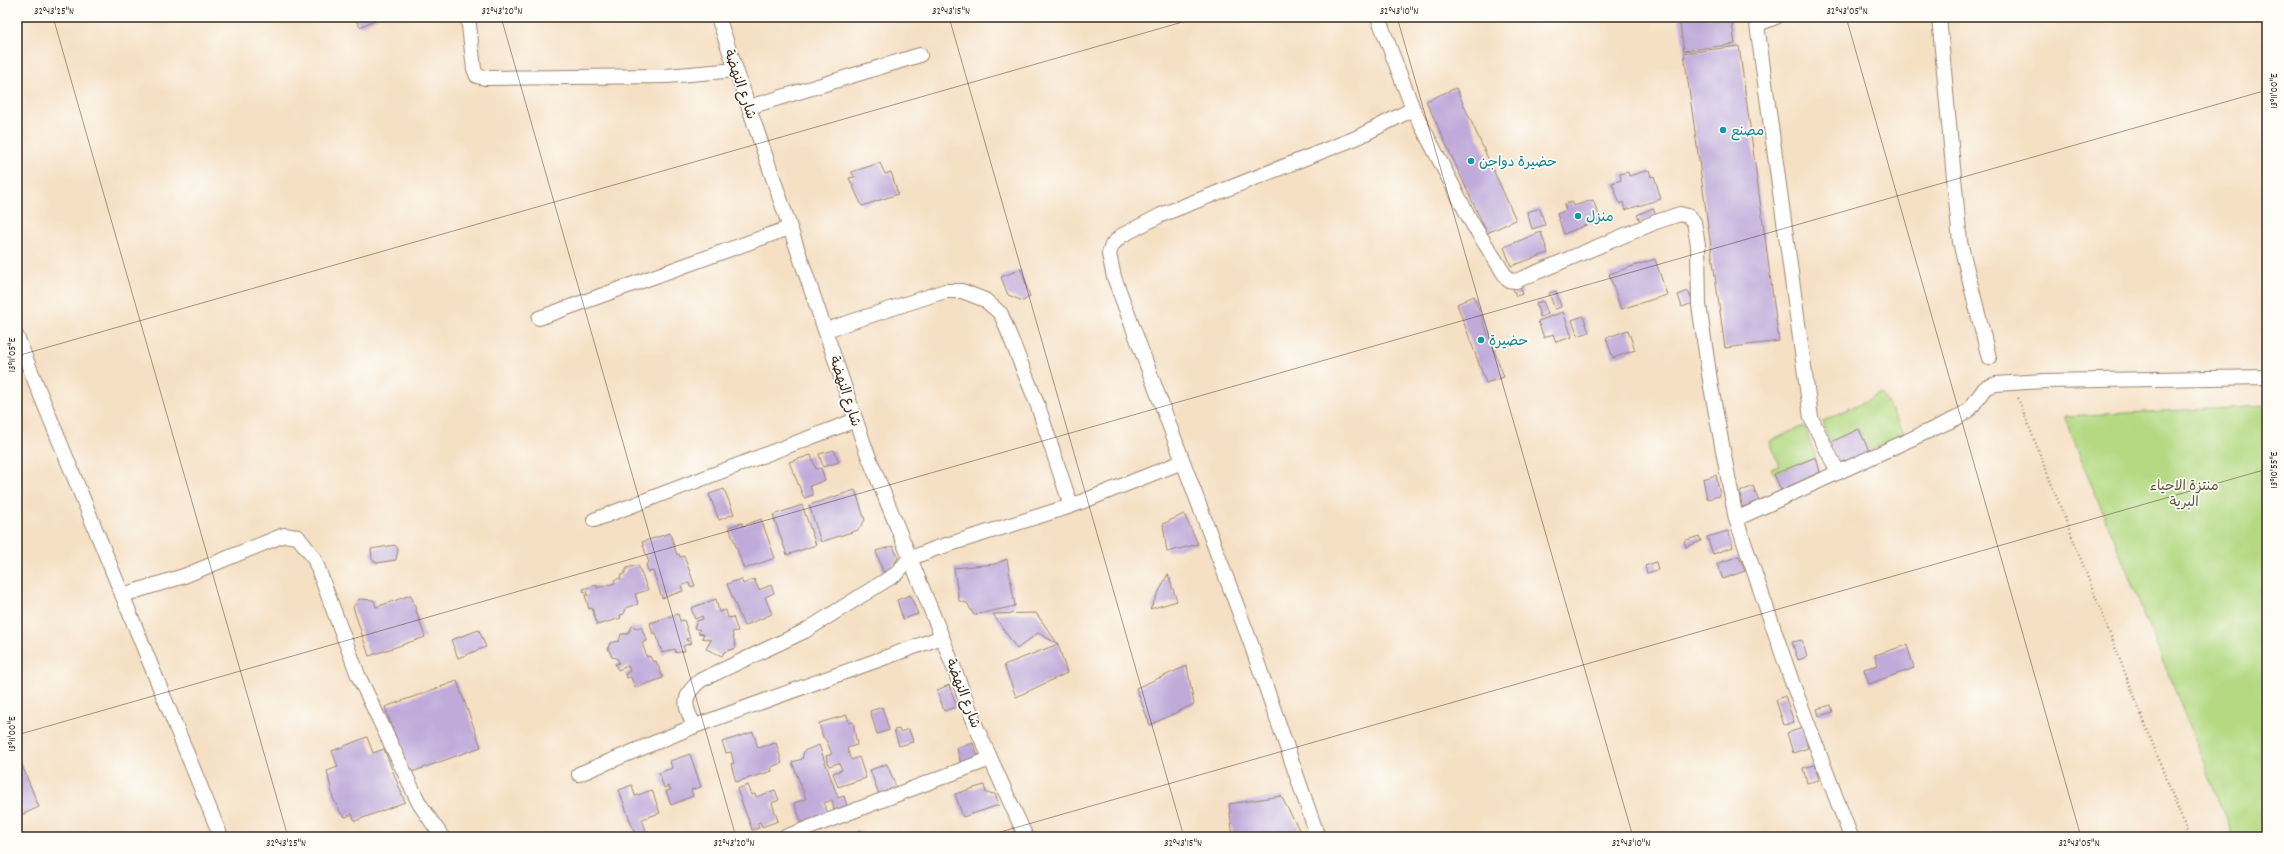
<svg xmlns="http://www.w3.org/2000/svg" width="2284" height="854" font-family="Dekko,'Playpen Sans Arabic',sans-serif">
<rect width="100%" height="100%" fill="#fdfcf7"/>
<filter id="ink" filterUnits="userSpaceOnUse"><feTurbulence type="fractalNoise" baseFrequency=".025" numOctaves="2"/><feDisplacementMap in="SourceGraphic" scale="8" xChannelSelector="R" yChannelSelector="G"/><feConvolveMatrix kernelMatrix="1 2 1 2 8 2 1 2 1" color-interpolation-filters="sRGB"/></filter>
<filter id="wash" filterUnits="userSpaceOnUse"><feTurbulence type="fractalNoise" baseFrequency=".012" numOctaves="4" result="noise"/><feDisplacementMap in="SourceGraphic" scale="16" xChannelSelector="R" yChannelSelector="G"/><feGaussianBlur stdDeviation="0.9" result="paint"/><feColorMatrix in="noise" values="0 0 0 0 0 0 0 0 0 0 0 0 0 0 0 0 0 1.4 0 .05"/><feComposite in="paint" operator="in"/></filter>
<g filter="url(#wash)">
<rect width="100%" height="100%" fill="#f5e0c4"/>
<path fill="#b4d982" stroke="#788250" d="M 1882,393 L 1904,433 L 1869,451 L 1859,429 L 1829,443 L 1823,421 Z
M 2267,406 L 2267,837 L 2234,837 L 2064,416 Z
M 1804,426 L 1816,457 L 1774,474 L 1771,469 L 1779,466 L 1770,441 Z"/>
<g id="blocks">
<path fill="#c0aada" d="M 354,17 L 380,17 L 360,27 Z
M 1679,17 L 1731,17 L 1735,44 L 1684,51 Z
M 1739,46 L 1779,341 L 1725,348 L 1684,53 Z
M 1456,88 L 1516,220 L 1487,233 L 1426,101 Z
M 880,163 L 885,174 L 891,172 L 898,194 L 862,206 L 849,178 L 855,177 L 851,172 Z
M 1649,170 L 1651,177 L 1654,176 L 1661,199 L 1625,210 L 1623,202 L 1620,204 L 1612,183 L 1621,180 L 1620,174 L 1628,172 L 1629,176 Z
M 1593,200 L 1600,219 L 1564,234 L 1557,214 L 1566,210 L 1564,204 L 1572,202 L 1573,206 Z
M 1540,208 L 1545,225 L 1532,229 L 1527,212 Z
M 1653,208 L 1656,216 L 1641,223 L 1637,215 Z
M 1541,232 L 1548,253 L 1511,266 L 1504,247 Z
M 1655,259 L 1667,295 L 1621,309 L 1609,274 Z
M 1021,269 L 1030,297 L 1023,301 L 1008,295 L 1001,277 Z
M 1519,284 L 1523,294 L 1516,296 L 1512,286 Z
M 1556,291 L 1561,307 L 1555,309 L 1549,293 Z
M 1688,291 L 1693,303 L 1682,307 L 1678,295 Z
M 1474,296 L 1504,377 L 1486,383 L 1457,304 Z
M 1543,301 L 1548,314 L 1540,317 L 1536,303 Z
M 1563,312 L 1572,337 L 1556,342 L 1553,334 L 1544,338 L 1538,321 Z
M 1583,316 L 1589,332 L 1578,336 L 1572,320 Z
M 1628,330 L 1635,350 L 1613,358 L 1606,338 Z
M 1859,429 L 1869,451 L 1840,465 L 1829,443 Z
M 834,450 L 839,462 L 823,467 L 819,454 Z
M 811,455 L 816,469 L 821,468 L 825,480 L 810,486 L 813,495 L 804,498 L 789,462 Z
M 1816,457 L 1820,472 L 1781,490 L 1774,474 Z
M 1716,475 L 1720,496 L 1707,499 L 1703,479 Z
M 1753,486 L 1759,501 L 1742,507 L 1740,492 Z
M 724,489 L 734,514 L 719,520 L 709,494 Z
M 855,490 L 865,520 L 858,530 L 821,542 L 809,505 Z
M 802,505 L 816,545 L 787,555 L 773,515 Z
M 1184,514 L 1198,544 L 1167,552 L 1163,524 Z
M 761,519 L 775,558 L 744,569 L 729,527 L 742,523 L 743,526 Z
M 1728,531 L 1733,547 L 1713,554 L 1707,537 Z
M 670,533 L 677,555 L 679,554 L 680,557 L 684,556 L 695,586 L 690,587 L 689,583 L 681,586 L 683,591 L 662,598 L 653,571 L 648,572 L 646,564 L 649,563 L 642,542 Z
M 1699,536 L 1701,541 L 1686,547 L 1684,541 Z
M 395,545 L 398,549 L 396,560 L 377,563 L 372,560 L 371,549 Z
M 893,546 L 898,557 L 892,569 L 883,572 L 876,551 Z
M 1739,556 L 1745,571 L 1723,579 L 1717,564 Z
M 1007,559 L 1015,606 L 974,615 L 967,603 L 959,601 L 954,568 L 995,564 Z
M 1656,562 L 1658,570 L 1647,573 L 1645,566 Z
M 638,565 L 648,590 L 635,594 L 638,604 L 626,608 L 624,614 L 620,615 L 621,618 L 597,625 L 592,608 L 589,609 L 585,595 L 588,595 L 587,591 L 584,592 L 583,589 L 597,585 L 597,588 L 615,583 L 614,580 L 621,578 L 620,576 L 624,574 L 627,568 Z
M 1168,574 L 1177,601 L 1150,609 Z
M 741,579 L 743,584 L 754,579 L 759,590 L 771,585 L 774,593 L 765,597 L 772,614 L 744,626 L 727,584 Z
M 411,595 L 425,637 L 369,656 L 353,607 L 359,599 L 374,600 L 376,607 Z
M 910,595 L 918,614 L 903,619 L 897,600 Z
M 716,599 L 719,612 L 726,610 L 728,618 L 733,617 L 738,631 L 732,632 L 736,648 L 724,652 L 722,656 L 706,649 L 711,640 L 702,638 L 704,634 L 698,633 L 700,630 L 694,628 L 697,621 L 703,619 L 702,616 L 695,619 L 691,608 Z
M 1036,613 L 1058,644 L 1067,673 L 1016,697 L 1004,665 L 1058,644 L 1038,633 L 1017,649 L 993,614 Z
M 678,614 L 680,621 L 684,620 L 690,638 L 686,639 L 687,641 L 691,640 L 692,643 L 683,646 L 685,651 L 676,653 L 675,649 L 662,653 L 656,633 L 653,634 L 650,623 Z
M 632,626 L 637,628 L 641,627 L 647,641 L 642,643 L 647,657 L 650,656 L 653,662 L 656,661 L 663,678 L 635,688 L 631,677 L 627,678 L 625,674 L 630,671 L 628,666 L 618,670 L 615,664 L 619,663 L 617,658 L 612,657 L 608,648 L 610,643 L 619,641 L 621,634 L 628,634 Z
M 479,630 L 486,647 L 458,658 L 451,640 Z
M 1802,640 L 1807,657 L 1798,660 L 1792,642 Z
M 1907,645 L 1914,668 L 1869,684 L 1864,669 L 1878,665 L 1875,655 Z
M 1187,666 L 1194,704 L 1150,725 L 1136,688 Z
M 457,681 L 481,747 L 409,773 L 385,707 Z
M 949,685 L 957,707 L 944,711 L 937,690 Z
M 1785,696 L 1794,722 L 1784,725 L 1776,700 Z
M 1831,705 L 1833,712 L 1819,716 L 1817,709 Z
M 882,707 L 889,730 L 877,734 L 870,711 Z
M 847,715 L 849,723 L 853,722 L 857,745 L 847,748 L 851,760 L 859,757 L 866,778 L 838,787 L 833,773 L 842,770 L 839,763 L 829,766 L 826,756 L 832,754 L 826,740 L 823,737 L 819,723 Z
M 1803,728 L 1808,748 L 1793,753 L 1787,733 Z
M 899,729 L 900,732 L 909,729 L 913,742 L 899,746 L 894,730 Z
M 753,732 L 758,748 L 776,743 L 782,763 L 771,767 L 772,771 L 736,782 L 731,764 L 734,763 L 731,752 L 726,753 L 722,742 Z
M 367,737 L 373,753 L 384,749 L 405,802 L 355,821 L 352,814 L 346,817 L 342,815 L 333,798 L 327,771 L 338,767 L 332,751 Z
M 973,743 L 979,759 L 961,764 L 957,748 Z
M 819,745 L 838,798 L 844,796 L 847,806 L 834,810 L 832,800 L 824,803 L 829,816 L 803,826 L 794,803 L 806,799 L 792,762 L 802,759 L 804,751 Z
M 17,753 L 39,807 L 17,817 Z
M 690,754 L 701,787 L 691,790 L 693,796 L 671,805 L 666,791 L 671,790 L 669,786 L 664,788 L 659,773 L 672,768 L 670,761 Z
M 887,764 L 896,787 L 879,794 L 870,770 Z
M 1815,765 L 1819,780 L 1807,783 L 1803,768 Z
M 632,785 L 635,796 L 652,790 L 660,813 L 642,819 L 647,833 L 636,837 L 619,790 Z
M 748,785 L 752,795 L 755,794 L 756,797 L 775,790 L 779,800 L 772,803 L 778,821 L 762,827 L 760,822 L 757,823 L 759,828 L 752,830 L 737,789 Z
M 984,785 L 986,793 L 995,794 L 999,805 L 963,817 L 955,794 Z
M 1281,796 L 1303,837 L 1233,837 L 1229,804 Z
M 861,830 L 864,837 L 842,837 Z"/>
</g>
</g>
<g filter="url(#ink)">
<use href="#blocks" fill-opacity="0" stroke="#988571" stroke-width="1"/>
<g fill="none" stroke-linecap="round" stroke-linejoin="round">
<defs>
<path id="street" d="M 468,17 L 474,69 L 477,76 L 485,78 L 667,76 L 736,70
M 718,17 L 866,450 L 942,637 L 977,729 L 1026,837
M 1756,17 L 1811,418 L 1838,472
M 1939,17 L 1960,242 L 1989,358
M 1758,24 L 1776,17
M 749,107 L 920,55
M 1413,109 L 1472,223 L 1508,280 L 1516,281 L 1656,222 L 1680,214 L 1688,216 L 1694,222 L 1698,245 L 1699,305 L 1711,387 L 1736,519 L 1792,682 L 1851,837
M 539,318 L 789,228
M 826,330 L 945,291 L 962,291 L 985,300 L 1001,314 L 1038,406 L 1071,506
M 17,337 L 221,837
M 1736,519 L 1957,418 L 1970,409 L 1985,388 L 1996,384 L 2044,381 L 2267,377
M 594,520 L 856,420
M 123,595 L 184,576 L 284,535 L 298,537 L 314,558 L 358,675 L 419,803 L 442,837
M 942,637 L 695,726 C 683,706 682,695 701,680 L 805,631 L 896,574 L 909,559 L 934,549 L 1071,506 L 1182,462
M 579,774 L 695,726
M 785,837 L 990,759
M 1318,837 L 1250,641 L 1114,277 L 1109,254 L 1112,245 L 1121,236 L 1161,215 L 1356,138 L 1413,109 L 1378,17"/>
</defs>
<use href="#street" stroke="#988571" stroke-width="16"/>
<path stroke="#988571" stroke-width="2.5" stroke-dasharray="1 3" stroke-linecap="butt" d="M 2018,398 L 2189,837"/>
<use href="#street" stroke="#fff" stroke-width="14"/>
</g>
</g>
<path fill="none" stroke="#3b2a1e" stroke-width="1" stroke-opacity="0.45" d="M 53,17 L 288,837M 501,17 L 736,837M 949,17 L 1184,837M 1397,17 L 1633,837M 1846,17 L 2081,837M 17,356 L 1200,17M 17,735 L 2267,90M 983,837 L 2267,469"/>
<g fill="#0f9aa8" stroke="#fdfcf7" stroke-width="1.5">
<circle cx="1723" cy="130" r="4"/>
<circle cx="1471" cy="161" r="4"/>
<circle cx="1578" cy="216" r="4"/>
<circle cx="1481" cy="340" r="4"/>
</g>
<g text-anchor="middle" stroke-width="3.5" stroke-linejoin="round" paint-order="stroke">
<g font-size="14" fill="#3b2a1e" stroke="#fdfcf7">
<text transform="translate(741 84) rotate(71)" y="5">شارع النهضة</text>
<text transform="translate(846 391) rotate(72)" y="5">شارع النهضة</text>
<text transform="translate(964 693) rotate(69)" y="5">شارع النهضة</text>
</g>
<g font-size="14" fill="#0d838f" stroke="#fdfcf7" text-anchor="start">
<text x="1731" y="135">مصنع</text>
<text x="1479" y="166">حضيرة دواجن</text>
<text x="1586" y="221">منزل</text>
<text x="1489" y="345">حضيرة</text>
</g>
<g font-size="14" fill="#595637" stroke="#fdfcf7">
<text x="2184" y="490">منتزة الاحياء<tspan x="2184" dy="16">البرية</tspan></text>
</g>
</g>
<rect width="2284" height="854" fill="none" stroke="#fdfcf7" stroke-width="44"/>
<rect x="22" y="22" width="2240" height="810" fill="none" stroke="#3b2a1e" stroke-width="1.5"/>
<g font-size="10" text-anchor="middle" fill="#3b2a1e">
<text x="54" y="14">32°43'25"N</text>
<text x="502" y="14">32°43'20"N</text>
<text x="951" y="14">32°43'15"N</text>
<text x="1399" y="14">32°43'10"N</text>
<text x="1847" y="14">32°43'05"N</text>
<text transform="translate(2273 91) rotate(-90)" y="4">13°11'00"E</text>
<text transform="translate(11 355) rotate(-90)" y="4">13°11'05"E</text>
<text transform="translate(2273 470) rotate(-90)" y="4">13°10'55"E</text>
<text transform="translate(11 734) rotate(-90)" y="4">13°11'00"E</text>
<text x="286" y="846">32°43'25"N</text>
<text x="734" y="846">32°43'20"N</text>
<text x="1183" y="846">32°43'15"N</text>
<text x="1631" y="846">32°43'10"N</text>
<text x="2079" y="846">32°43'05"N</text>
</g>
</svg>
